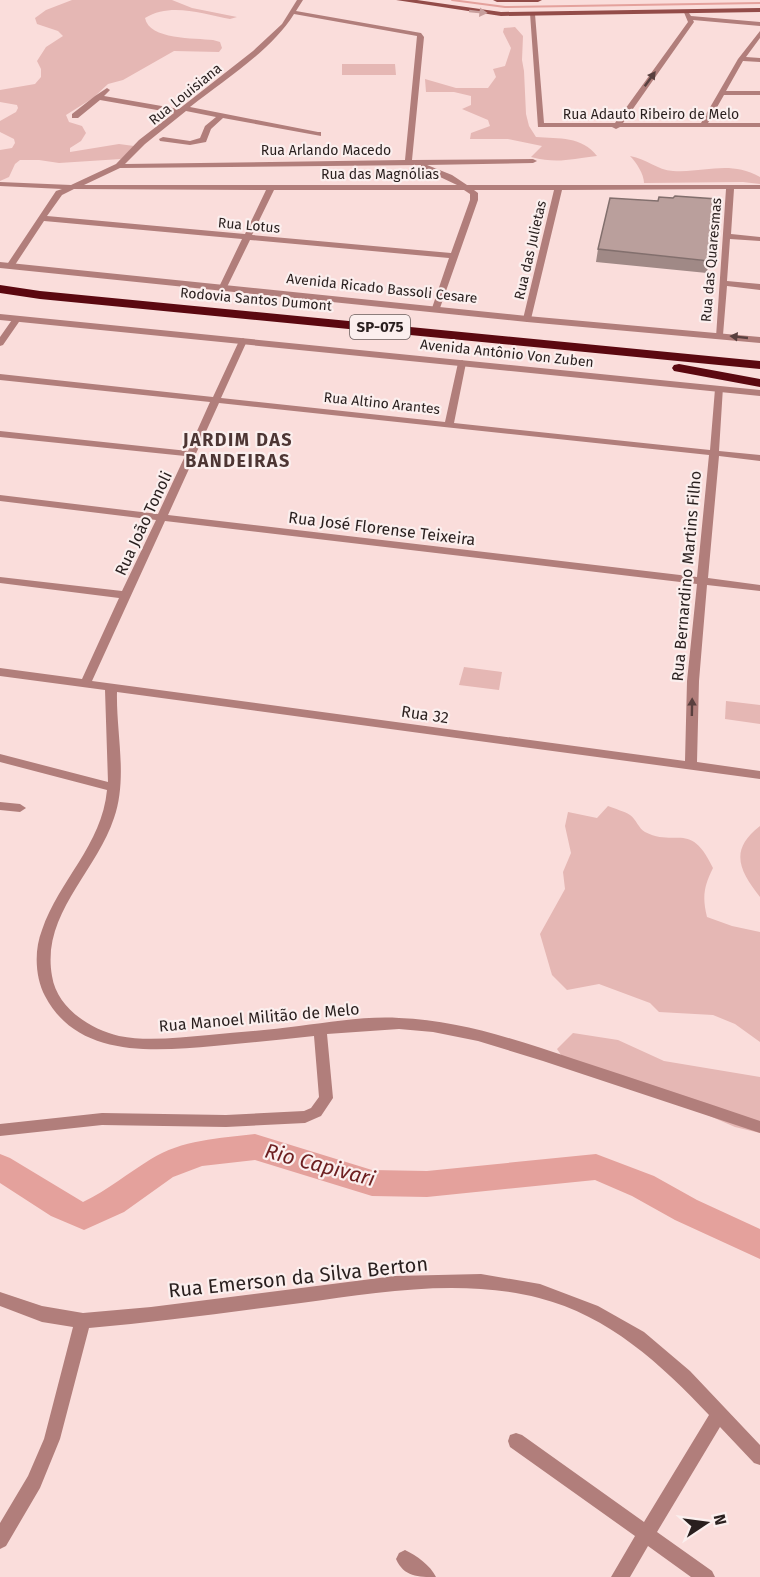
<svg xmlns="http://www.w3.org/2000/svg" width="760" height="1577" font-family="'Fira Sans',sans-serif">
<rect width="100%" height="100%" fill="#fadddb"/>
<path fill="#e5b7b4" d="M 72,0 L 172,0 L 192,8 L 237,17 L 230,19 C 202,14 171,2 145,18 C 149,40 195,38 213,40 L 220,42 L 222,48 L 219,52 L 174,51 L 123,80 L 108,84 L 93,98 L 66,115 L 69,122 L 82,126 L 86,133 L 81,141 L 70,148 L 70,152 L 119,144 L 134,146 L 121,159 L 59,163 L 39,160 L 20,160 L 15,164 L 9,177 L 0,181 L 0,150 L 12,148 L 15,143 L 14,139 L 0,132 L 0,121 L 16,112 L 18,108 L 17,105 L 0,102 L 0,90 L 35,84 L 41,77 L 41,69 L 37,61 L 46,47 L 63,36 L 58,31 L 37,24 L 35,18 L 46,10 Z
M 515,27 L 523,36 L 522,60 L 524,71 L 526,114 L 529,126 L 536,137 C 559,139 582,136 597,156 C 570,159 558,164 531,157 L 542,146 L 508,139 L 470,139 L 471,133 L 490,126 L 488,120 L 462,109 L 471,105 L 471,96 L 454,92 L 426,92 L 425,79 L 456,88 L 488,88 L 496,77 L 493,69 L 505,66 L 511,48 L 503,32 L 504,28 Z
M 342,64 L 395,64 L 396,75 L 342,75 Z
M 630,156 C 647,159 657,170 673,171 C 707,173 728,160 760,177 L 760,184 L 743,182 L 644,183 C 644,174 636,162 630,156 Z
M 464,667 L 502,672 L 499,690 L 459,685 Z
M 726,701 L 760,705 L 760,724 L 725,719 Z
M 608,806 C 615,809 624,811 630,815 C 636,819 639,829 645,832 C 677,848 690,820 713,868 C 704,886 702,897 707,917 L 732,926 L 760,932 L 760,1042 L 735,1024 L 713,1015 L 659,1012 L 650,1003 L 599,984 L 567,990 L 552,975 L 540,934 L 565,889 L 563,872 L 571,853 L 565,826 L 568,812 L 597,818 Z
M 760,826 L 760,897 C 739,870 729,850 760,826 Z
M 573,1033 L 618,1040 L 664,1061 L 760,1077 L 760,1133 L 735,1127 L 689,1107 L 570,1068 L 557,1049 Z"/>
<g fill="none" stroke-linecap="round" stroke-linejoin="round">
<path stroke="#e4a19c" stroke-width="2" d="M 452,0 L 505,7 L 760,3"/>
<path fill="#e4a19c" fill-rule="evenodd" d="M 255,1134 L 372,1170 L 427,1171 L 596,1154 L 654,1176 L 697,1200 L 760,1229 L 760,1259 L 675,1220 L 632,1196 L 595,1180 L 427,1197 L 372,1196 L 255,1160 L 202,1166 L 173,1177 L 124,1212 L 84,1230 L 51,1216 L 0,1183 L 0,1154 L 10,1158 L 83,1202 C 108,1190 128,1173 151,1159 C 181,1140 220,1138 255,1134 Z"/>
<path fill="#b17e7b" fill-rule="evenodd" d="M 297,0 L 303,0 L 296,11 L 421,33 L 424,37 L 412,160 L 533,159 L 537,161 L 533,163 L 427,165 L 452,175 L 467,185 L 760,185 L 760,189 L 734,189 L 731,234 L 760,237 L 760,241 L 730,239 L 727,281 L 760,284 L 760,290 L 727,286 L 723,335 L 716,337 L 726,189 L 562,190 L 531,319 L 527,322 L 523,319 L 554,190 L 474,190 L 478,193 L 478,200 L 440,308 L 436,311 L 432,308 L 449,258 L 250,240 L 227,287 L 223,290 L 219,287 L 242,239 L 44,221 L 13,268 L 7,268 L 6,266 L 56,191 L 62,189 L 0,186 L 0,182 L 71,185 L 116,164 L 139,140 L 174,113 L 100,100 L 78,118 L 72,118 L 72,114 L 95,96 L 107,88 L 110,90 L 104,96 L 179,109 L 253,51 L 282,24 ZM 294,14 L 417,36 L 405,160 L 125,164 L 145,144 L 186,111 L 216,117 L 205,126 L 200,138 L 190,141 L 163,137 L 159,139 L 160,141 L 190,145 L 206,142 L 211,129 L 223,118 L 321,136 L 321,132 L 318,132 L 190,107 C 224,80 271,51 294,14 ZM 421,165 L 421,168 L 457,185 L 84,185 L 120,168 ZM 74,189 L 266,190 L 245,234 L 47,216 L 62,195 ZM 274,190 L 464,190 L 470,194 L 470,200 L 451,253 L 252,235 Z
M 683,10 L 687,10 L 691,16 L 760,22 L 760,26 L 693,20 L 694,22 L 623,123 L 701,123 L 738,59 L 760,31 L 760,38 L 746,57 L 760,58 L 760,62 L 743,61 L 726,91 L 760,91 L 760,95 L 724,95 L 708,123 L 760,123 L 760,127 L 620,127 L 616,129 L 612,127 L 538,127 L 530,13 L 535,14 L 544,123 L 615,123 L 688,22 Z
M 17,316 L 21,319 L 3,345 L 0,346 L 0,337 L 14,317 Z
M 243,338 L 247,341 L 221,398 L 445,422 L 458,363 L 462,360 L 466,363 L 454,423 L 710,450 L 715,389 L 717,387 L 723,387 L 719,451 L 760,455 L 760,461 L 719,456 L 708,578 L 760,585 L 760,591 L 707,585 L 699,681 L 697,762 L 760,771 L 760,779 L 117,692 C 116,733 128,778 114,818 C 96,873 41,914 52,976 C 57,1008 90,1029 119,1036 C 149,1042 180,1037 209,1035 C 239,1032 269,1030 299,1026 C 332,1022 366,1016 399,1018 C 459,1020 517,1040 574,1059 C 636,1079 698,1100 760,1121 L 760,1133 L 543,1061 L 478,1041 L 433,1032 L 399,1029 L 327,1034 L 333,1098 L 321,1116 L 305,1123 L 226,1127 L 102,1125 L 0,1136 L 0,1124 L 102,1113 L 226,1115 L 304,1111 L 311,1108 L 319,1097 L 314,1036 C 280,1040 247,1043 214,1046 C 155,1051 78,1059 45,996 C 35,977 34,950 42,930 C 59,880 102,845 107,790 L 0,762 L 0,754 L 108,782 L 105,690 L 0,676 L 0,668 L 82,679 L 119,598 L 0,583 L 0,577 L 122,591 L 156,520 L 0,501 L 0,495 L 158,514 L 185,456 L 0,437 L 0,431 L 188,451 L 210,402 L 0,380 L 0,374 L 213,397 L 239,341 ZM 219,403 L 709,455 L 697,577 L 168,515 ZM 165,521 L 697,584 L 687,681 L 685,761 L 92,681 Z
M 0,802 L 20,804 L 26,808 L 20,812 L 0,810 Z
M 481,1274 L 540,1284 L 598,1306 L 644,1332 L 690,1371 L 760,1445 L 760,1465 L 754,1463 L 720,1427 L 657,1532 L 712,1571 L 715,1577 L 691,1577 L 648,1546 L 630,1577 L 611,1577 L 635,1536 L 510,1447 L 508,1441 L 510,1435 L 516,1433 L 522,1435 L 644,1522 L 709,1415 C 661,1364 609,1316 539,1298 C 461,1278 379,1292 301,1303 C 230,1312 160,1322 89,1328 L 60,1439 L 40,1488 L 6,1546 L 0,1549 L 0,1523 L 28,1476 L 44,1439 L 73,1327 L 42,1322 L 0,1306 L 0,1292 L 42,1306 L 83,1313 L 151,1307 L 395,1276 Z
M 405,1550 C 416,1555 431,1566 436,1577 C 418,1577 404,1577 396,1559 L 399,1553 Z"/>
<path fill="#b17e7b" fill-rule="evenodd" d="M 0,262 L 527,316 L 760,337 L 760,343 L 527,322 L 0,268 Z
M 0,314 L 760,390 L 760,396 L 0,320 Z"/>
<path fill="#934c49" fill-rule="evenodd" d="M 396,0 L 417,0 L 501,12 L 760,8 L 760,12 L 501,16 Z
M 493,0 L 542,0 L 538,2 L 497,2 Z"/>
<path fill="#5b0810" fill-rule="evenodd" d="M 0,285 L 40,291 L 760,361 L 760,369 L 40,299 L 0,293 Z
M 679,364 L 760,379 L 760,387 L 674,371 L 672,368 L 674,365 Z"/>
</g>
<path fill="#a08986" d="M 598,249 L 709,261 L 707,273 L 596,262 Z"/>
<path fill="#ba9f9c" stroke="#826f6d" stroke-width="1.5" d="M 675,196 L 717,199 L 709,261 L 598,249 L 610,198 L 658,201 L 659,197 L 673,198 Z"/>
<defs><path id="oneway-solid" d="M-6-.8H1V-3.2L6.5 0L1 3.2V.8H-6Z" transform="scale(1.5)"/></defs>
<use fill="#c79e9c" href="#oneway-solid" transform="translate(478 12) rotate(6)"/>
<g fill="#59403f">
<use href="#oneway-solid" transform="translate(650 79) rotate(-54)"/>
<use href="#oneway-solid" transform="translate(739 337) rotate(-174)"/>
<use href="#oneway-solid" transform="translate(692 707) rotate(-89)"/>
</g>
<g text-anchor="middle" stroke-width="4.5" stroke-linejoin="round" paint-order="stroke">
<g font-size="14" fill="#291f1e" stroke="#fbefee">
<text transform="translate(185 94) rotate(-39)" y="5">Rua Louisiana</text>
<text x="651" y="119">Rua Adauto Ribeiro de Melo</text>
<text x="326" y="155">Rua Arlando Macedo</text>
<text x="380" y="179">Rua das Magnólias</text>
<text transform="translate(249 225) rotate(5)" y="5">Rua Lotus</text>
<text transform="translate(530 250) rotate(-77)" y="5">Rua das Julietas</text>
<text transform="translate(711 260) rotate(-85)" y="5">Rua das Quaresmas</text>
<text transform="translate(382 288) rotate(6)" y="5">Avenida Ricado Bassoli Cesare</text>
<text transform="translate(256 299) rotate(5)" y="5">Rodovia Santos Dumont</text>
<text transform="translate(507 353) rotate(6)" y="5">Avenida Antônio Von Zuben</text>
<text transform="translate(382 403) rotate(6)" y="5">Rua Altino Arantes</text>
</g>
<rect fill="#fbefee" stroke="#685d5c" stroke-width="1.5" x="350" y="315" width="60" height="24" rx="4.5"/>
<g font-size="15" font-weight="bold" fill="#291f1e">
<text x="380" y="332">SP-075</text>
</g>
<g font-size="16" fill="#291f1e" stroke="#fbefee">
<text transform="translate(143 523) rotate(-65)" y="6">Rua João Tonoli</text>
<text transform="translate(382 528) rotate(7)" y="6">Rua José Florense Teixeira</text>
<text transform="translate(686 576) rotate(-85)" y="6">Rua Bernardino Martins Filho</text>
<text transform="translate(425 714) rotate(8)" y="6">Rua 32</text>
<text transform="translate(259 1017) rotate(-5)" y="6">Rua Manoel Militão de Melo</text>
</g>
<g font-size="18" font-weight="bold" letter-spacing="1.5" fill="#4d3634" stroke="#fbefee">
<text x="238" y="446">JARDIM DAS<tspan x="238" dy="21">BANDEIRAS</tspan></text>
</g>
<g font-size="20" fill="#291f1e" stroke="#fbefee">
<text transform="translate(298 1277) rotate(-6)" y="7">Rua Emerson da Silva Berton</text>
</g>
<g font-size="21" font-style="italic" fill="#6d1f20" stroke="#fbefee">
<text transform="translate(320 1165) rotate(15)" y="7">Rio Capivari</text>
</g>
</g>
<g transform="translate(706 1523) rotate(77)" stroke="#fbefee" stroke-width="4.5" paint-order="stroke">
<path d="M0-4.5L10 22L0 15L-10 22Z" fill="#291f1e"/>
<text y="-9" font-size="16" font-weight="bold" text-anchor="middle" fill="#291f1e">N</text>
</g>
</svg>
